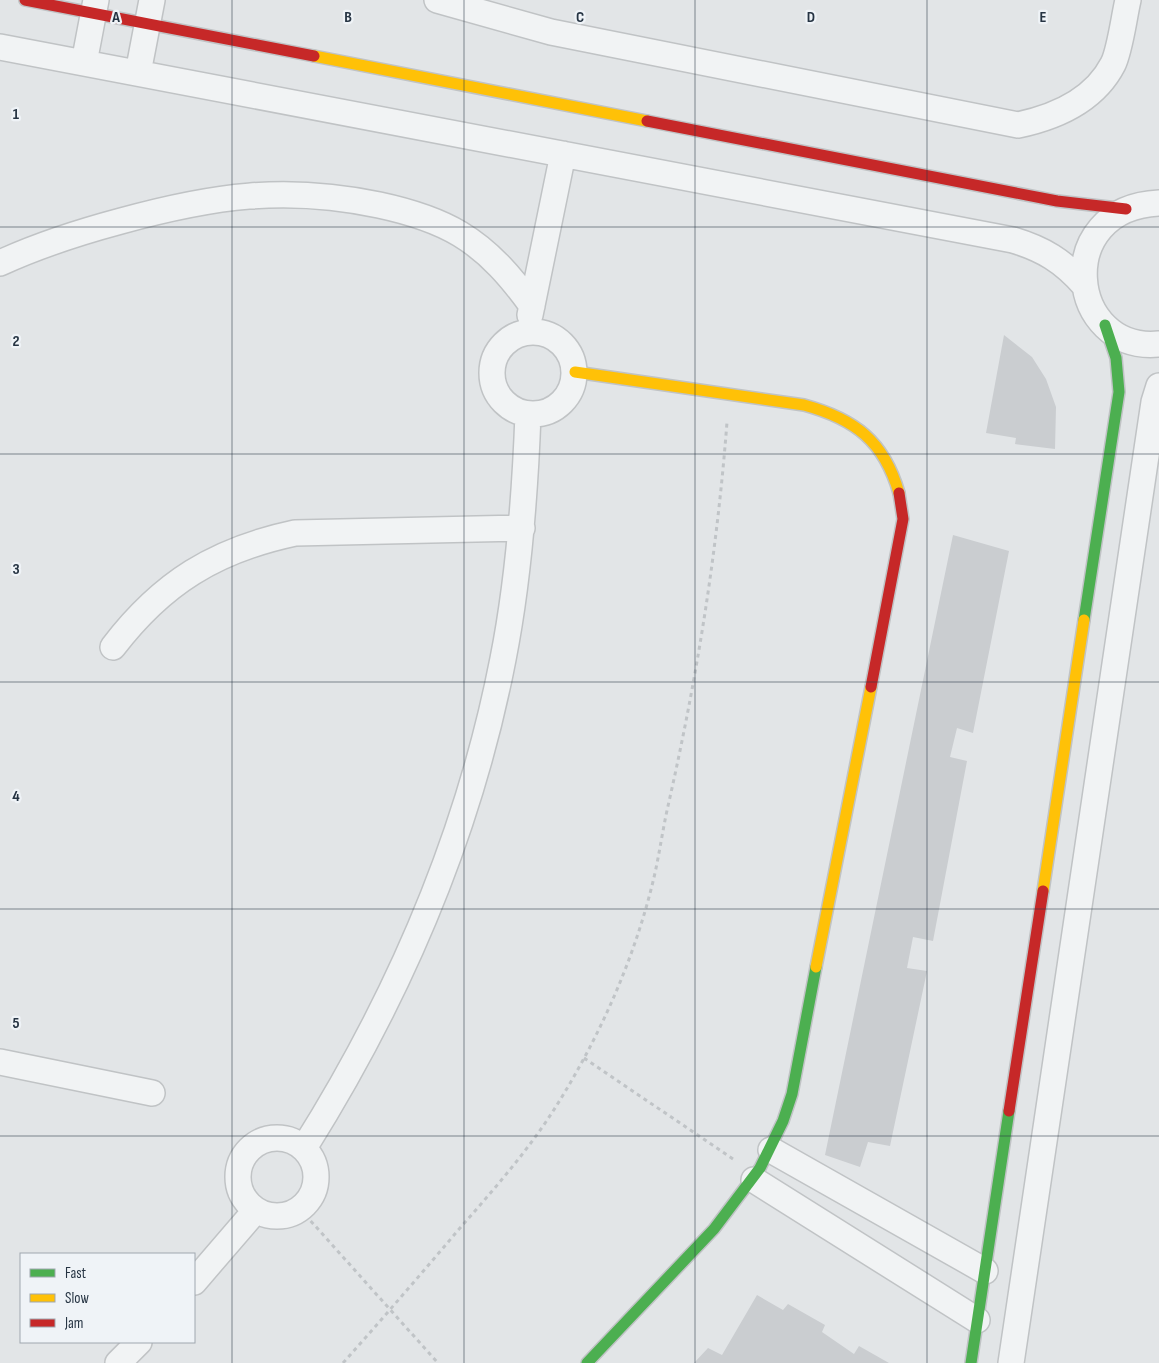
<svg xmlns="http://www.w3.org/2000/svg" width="1159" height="1363" font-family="'Sofia Sans Condensed',sans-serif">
<rect width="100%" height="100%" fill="#e2e5e7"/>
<path fill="#cacdd0" d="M 1004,335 L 1032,357 L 1046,379 L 1056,407 L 1055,449 L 1015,444 L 1016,438 L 986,433 Z
M 953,535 L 1009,551 L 973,733 L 957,728 L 950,757 L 967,761 L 933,941 L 913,937 L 907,968 L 927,971 L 890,1146 L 868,1142 L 860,1167 L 825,1155 Z
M 757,1295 L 783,1310 L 788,1304 L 825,1325 L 822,1332 L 854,1354 L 859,1346 L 889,1363 L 694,1363 L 708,1348 L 722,1355 Z"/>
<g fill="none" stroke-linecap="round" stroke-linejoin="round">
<defs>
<path id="street" d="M 437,0 L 551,32 L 1018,125 C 1056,117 1094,101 1113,64 C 1120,50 1124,17 1128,0
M 0,47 L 1013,240 C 1043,249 1063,261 1084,285
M 84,63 L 96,0
M 138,73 L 152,0
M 1159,203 C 1051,208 1068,353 1159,344
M 0,263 C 39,245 80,232 121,221 C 212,196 285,185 379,205 C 407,211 435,219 460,234 C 490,252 512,278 532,306
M 530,315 L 563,154
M492 373a41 41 0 1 1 82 0a41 41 0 1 1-82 0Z
M 113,647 C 162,583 215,550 295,533 L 522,528
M 0,1062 L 152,1093
M238 1177a39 39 0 1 1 78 0a39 39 0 1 1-78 0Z
M 304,1148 C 399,997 469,834 503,659 C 519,578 525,496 528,414
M 771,1150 L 985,1271
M 754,1180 L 977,1320
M 194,1282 L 256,1210
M 118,1363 L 139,1342
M 1011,1363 L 1154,402 L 1159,386"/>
<path id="fast" d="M 1084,620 L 1119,392 L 1116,358 L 1105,325
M 587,1363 L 714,1229 L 760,1168 L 783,1121 L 792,1094 L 816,967
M 971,1363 L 1009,1111"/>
<path id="slow" d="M 314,56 L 647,121
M 575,372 L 804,405 C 855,419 884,441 899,493
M 1043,891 L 1084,620
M 816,967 L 871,687"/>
<path id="jam" d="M 25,0 L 314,56
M 647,121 L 1057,201 L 1126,209
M 871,687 L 903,519 L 899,493
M 1009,1111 L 1043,891"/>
</defs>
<use href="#street" stroke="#c0c3c5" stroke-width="28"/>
<use href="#fast" stroke="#c0c3c5" stroke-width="14"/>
<use href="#slow" stroke="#c0c3c5" stroke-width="14"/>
<use href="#jam" stroke="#c0c3c5" stroke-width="14"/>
<path stroke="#c0c4c7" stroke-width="3" stroke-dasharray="4 4" stroke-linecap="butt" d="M 584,1058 L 733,1159
M 300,1209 L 438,1363
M 343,1363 C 383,1318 422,1273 460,1228 C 496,1187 532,1146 560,1100 C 603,1030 637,952 655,873 C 660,850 663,828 668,806 C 697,678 717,553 727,422"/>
<use href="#street" stroke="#f1f3f4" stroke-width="25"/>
<use href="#fast" stroke="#4caf50" stroke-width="11"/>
<use href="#slow" stroke="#ffc107" stroke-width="11"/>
<use href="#jam" stroke="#c62828" stroke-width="11"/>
</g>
<path fill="none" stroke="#263443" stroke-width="1" stroke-opacity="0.55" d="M 232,0 L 232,1363M 464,0 L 464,1363M 695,0 L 695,1363M 927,0 L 927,1363M 0,227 L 1159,227M 0,454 L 1159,454M 0,682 L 1159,682M 0,909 L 1159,909M 0,1136 L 1159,1136"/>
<g font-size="16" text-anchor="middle" font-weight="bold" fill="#263443" stroke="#eff3f7" stroke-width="4.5" stroke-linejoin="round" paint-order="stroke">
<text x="116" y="22">A</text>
<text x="348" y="22">B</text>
<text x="580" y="22">C</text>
<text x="811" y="22">D</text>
<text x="1043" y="22">E</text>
<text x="16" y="119">1</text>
<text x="16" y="346">2</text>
<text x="16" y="574">3</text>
<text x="16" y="801">4</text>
<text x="16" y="1028">5</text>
</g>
<rect x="20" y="1253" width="175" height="90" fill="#eff3f7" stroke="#9fa7af"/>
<rect x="30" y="1269" width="25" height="8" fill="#4caf50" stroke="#9fa7af"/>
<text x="65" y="1278" font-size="15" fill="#263443">Fast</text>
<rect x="30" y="1294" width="25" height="8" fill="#ffc107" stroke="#9fa7af"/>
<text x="65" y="1303" font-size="15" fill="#263443">Slow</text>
<rect x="30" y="1319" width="25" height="8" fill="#c62828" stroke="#9fa7af"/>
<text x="65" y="1328" font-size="15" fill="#263443">Jam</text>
</svg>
